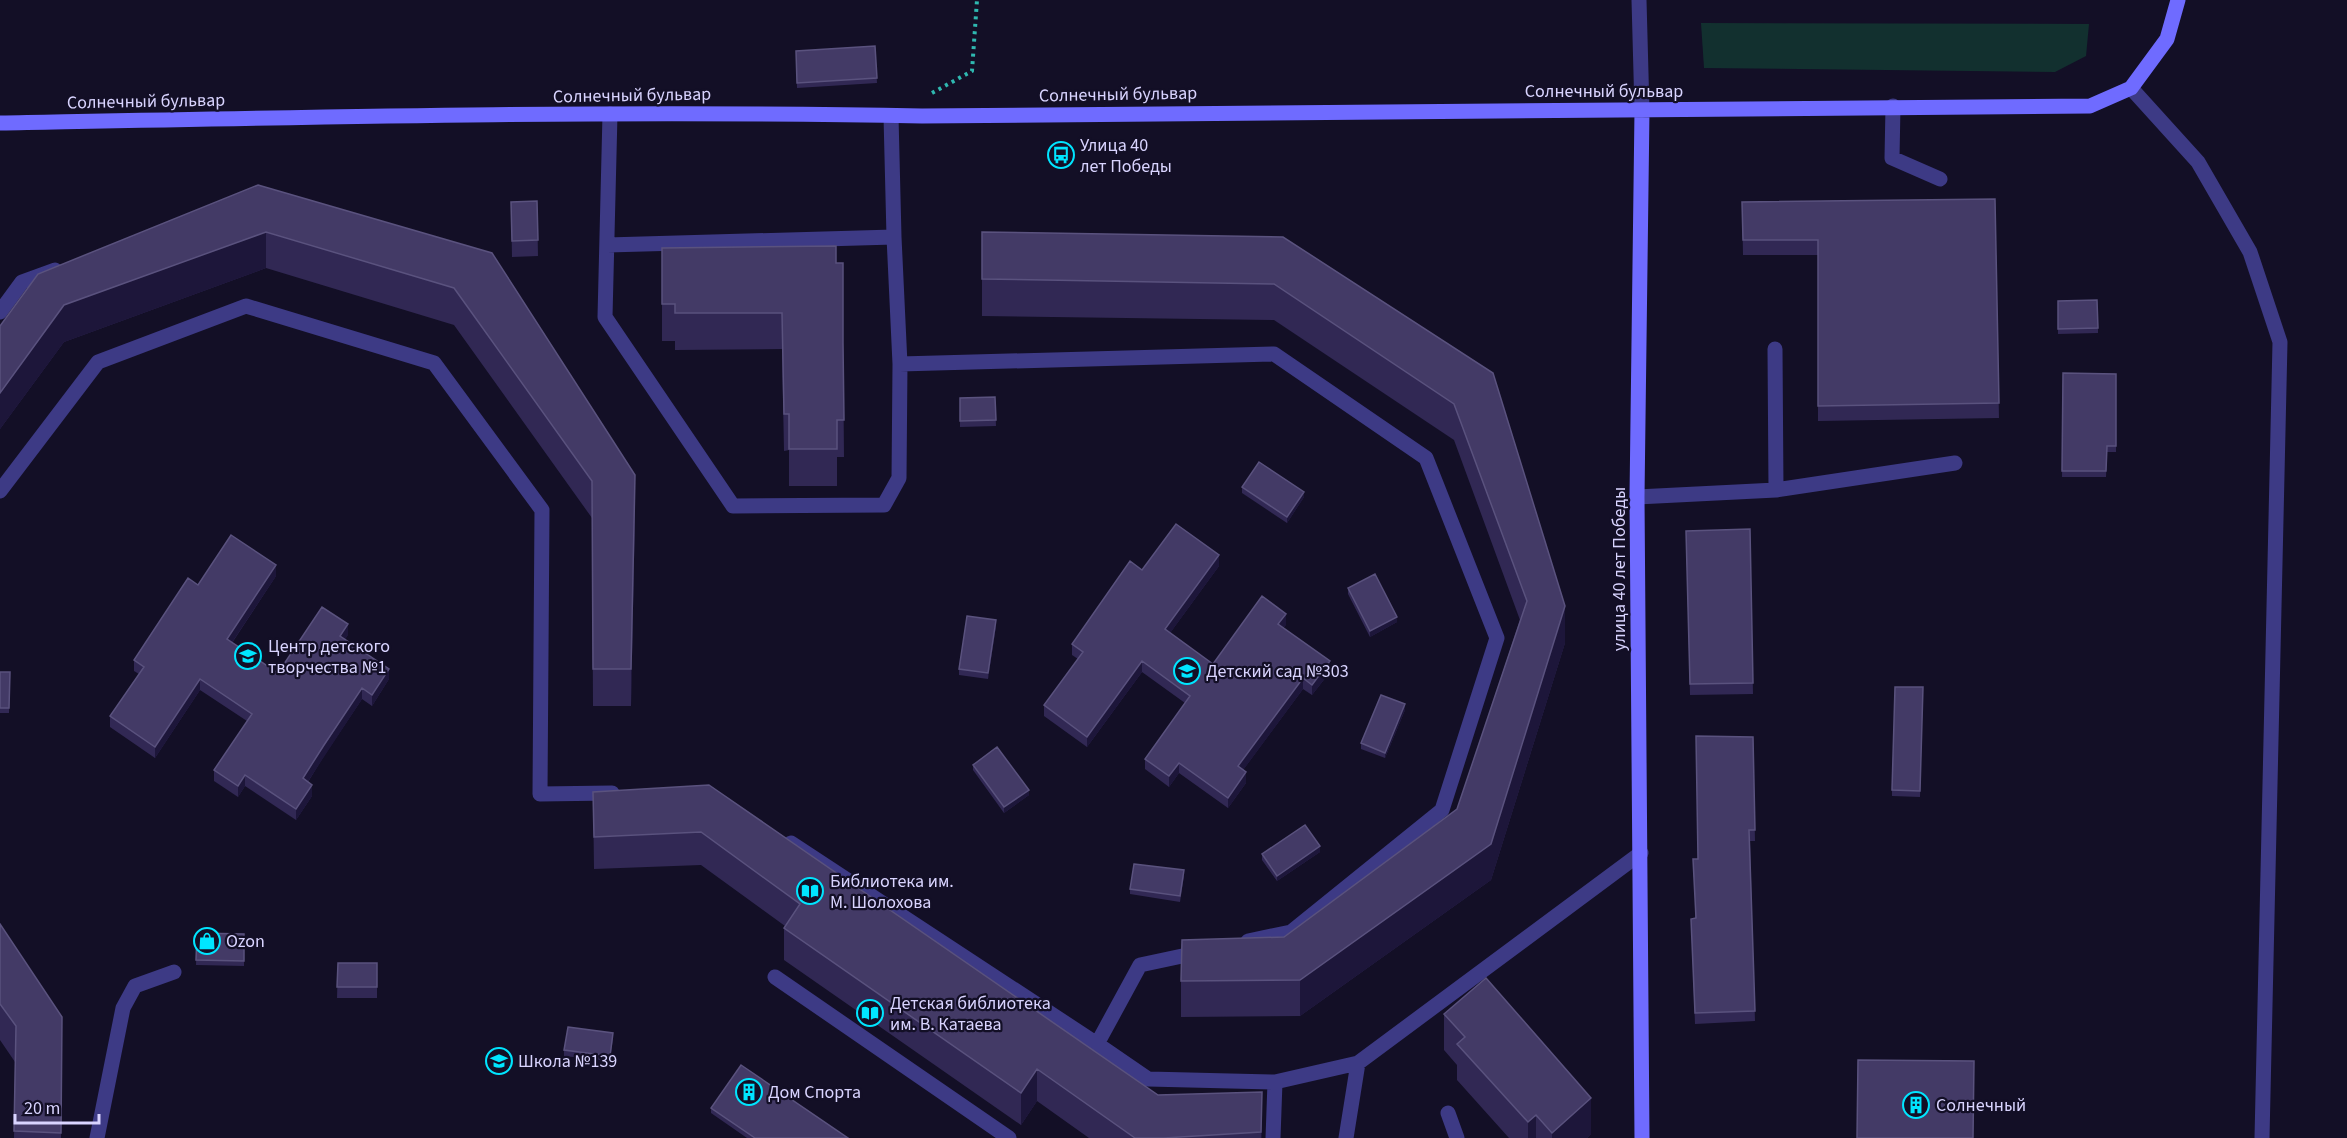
<svg xmlns="http://www.w3.org/2000/svg" width="2347" height="1138" font-family="'Source Sans 3',sans-serif">
<rect width="100%" height="100%" fill="#130f26"/>
<path fill="#12302f" d="M 1701,23 L 2089,24 L 2086,56 L 2055,72 L 1704,68 Z"/>
<g fill="none" stroke-linecap="round" stroke-linejoin="round">
<path stroke="#2fb8b0" stroke-width="4" stroke-dasharray="3 4.5" stroke-linecap="butt" d="M 932,93 L 972,71 L 977,0"/>
<path stroke="#3d3a85" stroke-width="15" d="M 1893,106 L 1892,158 L 1940,179
M 610,114 L 605,317 L 733,506 L 884,505 L 899,478 L 900,364 L 894,237 L 891,116
M 607,245 L 894,237
M 0,312 L 22,282 L 55,270
M 1775,349 L 1776,490
M 900,364 L 1274,354 L 1426,458 L 1497,638 L 1442,810 L 1291,932 L 1248,941
M 0,491 L 98,362 L 246,306 L 434,363 L 542,510 L 540,794 L 612,793
M 1637,497 L 1776,490 L 1955,463
M 791,843 L 1097,1044
M 1201,952 L 1140,965 L 1097,1044 L 1148,1079 L 1275,1082 L 1358,1063
M 775,977 L 1009,1138
M 1448,1113 L 1457,1138
M 97,1138 L 123,1008 L 135,986 L 174,972
M 1273,1138 L 1275,1082
M 1346,1138 L 1358,1063 L 1641,853"/>
<path stroke="#3d3a85" stroke-width="15" d="M 1639,0 L 1642,110
M 2131,88 L 2198,162 L 2250,252 L 2280,342 L 2262,1138"/>
<path stroke="#6f6bff" stroke-width="15" d="M 1642,110 L 1637,497 L 1642,1138
M 0,123 C 307,117 615,110 922,116 L 2090,106 L 2131,88 L 2167,39 L 2178,0"/>
</g>
<path fill="#312854" d="M 875,46 L 877,83 L 797,88 L 796,51 Z
M 258,185 L 492,253 L 635,512 L 631,706 L 593,706 L 592,518 L 454,325 L 266,268 L 64,342 L 0,429 L 0,326 Z
M 1995,199 L 1999,418 L 1818,421 L 1818,255 L 1743,255 L 1742,202 Z
M 537,201 L 538,256 L 512,257 L 511,202 Z
M 982,232 L 1283,237 L 1493,373 L 1565,643 L 1491,880 L 1300,1016 L 1181,1017 L 1181,981 L 1284,937 L 1457,809 L 1520,620 L 1454,440 L 1274,320 L 982,316 Z
M 662,248 L 836,263 L 843,343 L 844,457 L 837,457 L 837,486 L 789,486 L 789,450 L 784,451 L 782,349 L 675,350 L 675,341 L 662,341 Z
M 2058,301 L 2098,328 L 2098,333 L 2058,334 Z
M 2063,373 L 2116,374 L 2116,452 L 2107,452 L 2106,477 L 2062,477 Z
M 995,397 L 996,426 L 960,427 L 960,398 Z
M 1242,487 L 1304,497 L 1287,523 L 1242,493 Z
M 1750,529 L 1753,694 L 1690,695 L 1686,531 Z
M 1219,566 L 1170,633 L 1213,664 L 1286,625 L 1283,628 L 1330,672 L 1312,695 L 1303,689 L 1243,770 L 1246,783 L 1228,808 L 1179,773 L 1169,787 L 1145,769 L 1145,759 L 1185,703 L 1142,672 L 1087,747 L 1044,716 L 1044,705 L 1078,659 L 1072,655 L 1072,644 L 1142,570 Z
M 276,576 L 232,643 L 278,673 L 348,635 L 345,639 L 389,679 L 372,706 L 362,699 L 324,756 L 308,782 L 312,796 L 296,820 L 245,786 L 238,797 L 214,781 L 214,770 L 247,721 L 200,690 L 155,758 L 110,727 L 110,716 L 139,674 L 134,671 L 134,660 L 198,585 Z
M 1348,588 L 1397,622 L 1370,637 L 1348,594 Z
M 996,626 L 988,679 L 959,675 L 959,669 Z
M 0,672 L 10,672 L 9,713 L 0,713 Z
M 1923,687 L 1920,797 L 1892,796 L 1892,790 Z
M 1405,710 L 1385,758 L 1361,749 L 1361,743 Z
M 1753,737 L 1755,841 L 1750,841 L 1755,1021 L 1695,1024 L 1691,919 L 1695,918 L 1698,859 Z
M 973,765 L 1029,795 L 1004,813 L 973,770 Z
M 709,785 L 1158,1095 L 1262,1092 L 1262,1138 L 1089,1138 L 1037,1101 L 1021,1125 L 784,960 L 784,928 L 785,926 L 701,865 L 594,869 L 593,792 Z
M 1320,852 L 1277,881 L 1262,860 L 1262,854 Z
M 1184,876 L 1180,902 L 1130,894 L 1130,889 Z
M 0,924 L 62,1017 L 61,1138 L 14,1138 L 15,1062 L 0,1040 Z
M 197,933 L 244,934 L 244,966 L 196,965 Z
M 338,963 L 377,963 L 377,998 L 337,998 Z
M 1444,1014 L 1591,1134 L 1587,1138 L 1509,1138 L 1457,1080 L 1457,1065 L 1444,1050 Z
M 613,1038 L 610,1061 L 564,1056 L 564,1050 Z
M 711,1108 L 848,1138 L 747,1138 L 711,1113 Z"/>
<path fill="#1d163a" d="M 266,232 L 266,268 L 64,342 L 0,429 L 0,393 L 64,305 Z
M 635,475 L 635,512 L 631,706 L 631,669 Z
M 1304,492 L 1304,497 L 1287,523 L 1287,517 Z
M 1219,555 L 1219,566 L 1165,640 L 1165,629 Z
M 276,565 L 276,576 L 227,650 L 227,639 Z
M 1565,606 L 1565,643 L 1491,880 L 1300,1016 L 1300,980 L 1491,844 Z
M 1286,614 L 1286,625 L 1278,635 L 1278,624 Z
M 1397,617 L 1397,622 L 1370,637 L 1370,631 Z
M 996,620 L 996,626 L 988,679 L 988,673 Z
M 348,624 L 348,635 L 340,646 L 340,636 Z
M 1142,661 L 1142,672 L 1087,747 L 1087,737 Z
M 1330,661 L 1330,672 L 1312,695 L 1312,685 Z
M 389,669 L 389,679 L 372,706 L 372,695 Z
M 1303,678 L 1303,689 L 1238,777 L 1238,766 Z
M 200,679 L 200,690 L 155,758 L 155,747 Z
M 362,688 L 362,699 L 303,789 L 303,778 Z
M 1405,704 L 1405,710 L 1385,758 L 1385,753 Z
M 1179,763 L 1179,773 L 1169,787 L 1169,776 Z
M 1246,772 L 1246,783 L 1228,808 L 1228,798 Z
M 245,775 L 245,786 L 238,797 L 238,786 Z
M 312,785 L 312,796 L 296,820 L 296,809 Z
M 1029,790 L 1029,795 L 1004,813 L 1004,807 Z
M 1320,846 L 1320,852 L 1277,881 L 1277,876 Z
M 1037,1069 L 1037,1101 L 1021,1125 L 1021,1093 Z
M 1262,1092 L 1262,1138 L 1261,1138 Z
M 1591,1098 L 1591,1134 L 1587,1138 L 1552,1138 L 1552,1133 Z
M 1536,1115 L 1536,1138 L 1528,1138 L 1528,1122 Z"/>
<path fill="#433a66" stroke="#5a527e" stroke-width="1.5" d="M 875,46 L 877,78 L 797,83 L 796,51 Z
M 258,185 L 492,253 L 635,475 L 631,669 L 593,669 L 592,481 L 454,288 L 266,232 L 64,305 L 0,393 L 0,326 L 38,274 Z
M 1995,199 L 1999,403 L 1818,406 L 1818,240 L 1743,240 L 1742,202 Z
M 537,201 L 538,240 L 512,241 L 511,202 Z
M 982,232 L 1283,237 L 1493,373 L 1565,606 L 1491,844 L 1300,980 L 1181,981 L 1182,940 L 1284,937 L 1457,809 L 1527,601 L 1454,404 L 1274,284 L 982,279 Z
M 836,246 L 836,263 L 843,263 L 843,343 L 844,420 L 837,420 L 837,449 L 789,449 L 789,414 L 784,414 L 782,313 L 675,313 L 675,304 L 662,304 L 662,248 Z
M 2097,300 L 2098,328 L 2058,329 L 2058,301 Z
M 2063,373 L 2116,374 L 2116,446 L 2107,446 L 2106,471 L 2062,471 Z
M 995,397 L 996,420 L 960,421 L 960,398 Z
M 1259,462 L 1304,492 L 1287,517 L 1242,487 Z
M 1176,524 L 1219,555 L 1165,629 L 1213,664 L 1262,596 L 1286,614 L 1278,624 L 1330,661 L 1312,685 L 1303,678 L 1238,766 L 1246,772 L 1228,798 L 1179,763 L 1169,776 L 1145,759 L 1190,696 L 1142,661 L 1087,737 L 1044,705 L 1083,652 L 1072,644 L 1130,561 L 1142,570 Z
M 1750,529 L 1753,683 L 1690,684 L 1686,531 Z
M 231,535 L 276,565 L 227,639 L 278,673 L 322,607 L 348,624 L 340,636 L 389,669 L 372,695 L 362,688 L 324,745 L 303,778 L 312,785 L 296,809 L 245,775 L 238,786 L 214,770 L 252,714 L 200,679 L 155,747 L 110,716 L 144,667 L 134,660 L 188,578 L 198,585 Z
M 1375,574 L 1397,617 L 1370,631 L 1348,588 Z
M 967,616 L 996,620 L 988,673 L 959,669 Z
M 0,672 L 10,672 L 9,708 L 0,708 Z
M 1895,687 L 1923,687 L 1920,791 L 1892,790 Z
M 1381,695 L 1405,704 L 1385,753 L 1361,743 Z
M 1696,736 L 1753,737 L 1755,830 L 1749,830 L 1755,1011 L 1695,1013 L 1691,919 L 1696,918 L 1693,859 L 1698,859 Z
M 997,747 L 1029,790 L 1004,807 L 973,765 Z
M 709,785 L 1158,1095 L 1262,1092 L 1261,1132 L 1164,1138 L 1135,1138 L 1037,1069 L 1021,1093 L 784,928 L 800,904 L 701,832 L 594,837 L 593,792 Z
M 1305,825 L 1320,846 L 1277,876 L 1262,854 Z
M 1134,864 L 1184,870 L 1180,896 L 1130,889 Z
M 0,924 L 62,1017 L 61,1133 L 14,1131 L 16,1026 L 0,1004 Z
M 197,933 L 244,934 L 244,961 L 196,960 Z
M 338,963 L 377,963 L 377,987 L 337,987 Z
M 1486,978 L 1591,1098 L 1552,1133 L 1536,1115 L 1528,1122 L 1457,1044 L 1465,1037 L 1444,1014 Z
M 568,1027 L 613,1033 L 610,1056 L 564,1050 Z
M 1858,1060 L 1974,1061 L 1973,1138 L 1857,1138 Z
M 741,1065 L 848,1138 L 755,1138 L 711,1108 Z"/>
<defs>
<symbol id="bus-ring" viewBox="-11 -11 22 22"><circle r="9.5" fill="#130f26" stroke="#00e5ff" stroke-width="1.5"/><path d="M-5-6H5V4H4V6H2V4H-2V6H-4V4H-5ZM-3.5-4V0h7V-4ZM-3.5 1.2v1.5H-2V1.2ZM2 1.2v1.5H3.5V1.2Z" fill="#00e5ff"/></symbol>
<symbol id="school-ring" viewBox="-11 -11 22 22"><circle r="9.5" fill="#130f26" stroke="#00e5ff" stroke-width="1.5"/><path d="M0-5L7-2L0 1L-7-2ZM-4 1L0 2.5L4 1V4Q0 6-4 4Z" fill="#00e5ff"/></symbol>
<symbol id="library-ring" viewBox="-11 -11 22 22"><circle r="9.5" fill="#130f26" stroke="#00e5ff" stroke-width="1.5"/><path d="M-6-4Q-3-5.5-.7-3.5V5Q-3 3-6 4ZM6-4Q3-5.5 .7-3.5V5Q3 3 6 4Z" fill="#00e5ff"/></symbol>
<symbol id="shop-ring" viewBox="-11 -11 22 22"><circle r="9.5" fill="#130f26" stroke="#00e5ff" stroke-width="1.5"/><path d="M-5-2.5h2.3a2.7 3.5 0 0 1 5.4 0H5L5.5 6h-11ZM-1.5-2.5h3a1.5 2.3 0 0 0-3 0Z" fill="#00e5ff"/></symbol>
<symbol id="building-ring" viewBox="-11 -11 22 22"><circle r="9.5" fill="#130f26" stroke="#00e5ff" stroke-width="1.5"/><path d="M-4-6H4V6H1V3H-1V6H-4ZM-2.5-4.3h1.7v1.8h-1.7ZM.8-4.3h1.7v1.8H.8ZM-2.5-1h1.7V.8h-1.7ZM.8-1h1.7V.8H.8Z" fill="#00e5ff"/></symbol>
</defs>
<g fill-rule="evenodd">
<use href="#bus-ring" x="1046" y="140" width="30" height="30"/>
<use href="#school-ring" x="233" y="641" width="30" height="30"/>
<use href="#school-ring" x="1172" y="656" width="30" height="30"/>
<use href="#library-ring" x="795" y="876" width="30" height="30"/>
<use href="#shop-ring" x="192" y="926" width="30" height="30"/>
<use href="#library-ring" x="855" y="998" width="30" height="30"/>
<use href="#school-ring" x="484" y="1046" width="30" height="30"/>
<use href="#building-ring" x="734" y="1077" width="30" height="30"/>
<use href="#building-ring" x="1901" y="1090" width="30" height="30"/>
</g>
<g text-anchor="middle" stroke-width="4.5" stroke-linejoin="round" paint-order="stroke">
<g font-size="18" fill="#d9d4ff" stroke="#130f26">
<text x="1604" y="97">Солнечный бульвар</text>
<text transform="translate(1118 94) rotate(-1)" y="6">Солнечный бульвар</text>
<text transform="translate(632 95) rotate(-1)" y="6">Солнечный бульвар</text>
<text transform="translate(146 101) rotate(-1)" y="6">Солнечный бульвар</text>
<text transform="translate(1619 569) rotate(-90)" y="6">улица 40 лет Победы</text>
</g>
<g font-size="18" fill="#d9d4ff" stroke="#130f26" text-anchor="start">
<text x="1080" y="151">Улица 40<tspan x="1080" dy="21">лет Победы</tspan></text>
<text x="268" y="652">Центр детского<tspan x="268" dy="21">творчества №1</tspan></text>
<text x="1206" y="677">Детский сад №303</text>
<text x="830" y="887">Библиотека им.<tspan x="830" dy="21">М. Шолохова</tspan></text>
<text x="226" y="947">Ozon</text>
<text x="890" y="1009">Детская библиотека<tspan x="890" dy="21">им. В. Катаева</tspan></text>
<text x="518" y="1067">Школа №139</text>
<text x="768" y="1098">Дом Спорта</text>
<text x="1936" y="1111">Солнечный</text>
</g>
</g>
<path d="M15 1114v9h84v-9" fill="none" stroke="#d9d4ff" stroke-width="3"/>
<text x="24" y="1114" font-size="18" fill="#d9d4ff" stroke="#130f26" stroke-width="4.5" paint-order="stroke">20 m</text>
</svg>
